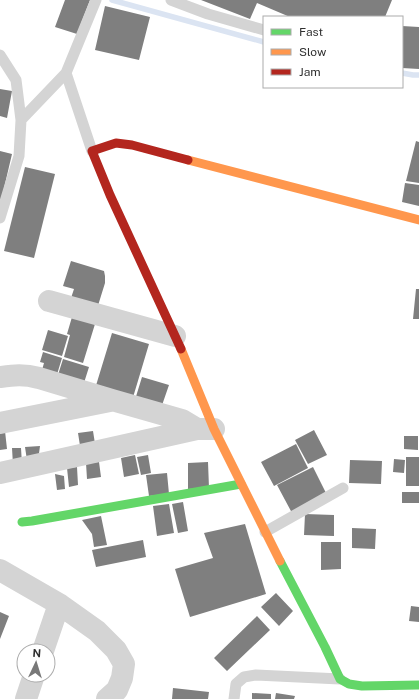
<svg xmlns="http://www.w3.org/2000/svg" width="419" height="699" font-family="'Public Sans',sans-serif">
<rect width="100%" height="100%" fill="#fff"/>
<g fill="none" stroke-linecap="round" stroke-linejoin="round">
<path stroke="#dbe4f2" stroke-width="5.5" d="M 112,0 L 264,42
M 402,73 L 413,75 L 419,75"/>
</g>
<path fill="#7f7f7f" d="M 65,0 L 90,0 L 77,34 L 55,27 Z
M 201,0 L 392,0 L 385,17 L 290,17 L 257,3 L 250,19 Z
M 105,6 L 150,17 L 139,60 L 95,50 Z
M 402,26 L 419,27 L 419,69 L 402,68 Z
M 0,89 L 12,91 L 7,118 L 0,116 Z
M 416,141 L 419,142 L 419,183 L 406,181 Z
M 0,151 L 12,154 L 1,201 L 0,201 Z
M 25,167 L 55,174 L 34,258 L 4,251 Z
M 405,183 L 419,185 L 419,206 L 402,202 Z
M 71,261 L 104,271 L 105,276 L 105,283 L 96,312 L 69,304 L 74,289 L 63,286 Z
M 416,289 L 419,289 L 419,319 L 413,319 Z
M 72,317 L 95,324 L 83,363 L 64,357 L 70,335 L 67,334 Z
M 48,330 L 68,336 L 62,356 L 42,350 Z
M 112,333 L 149,344 L 131,404 L 94,392 Z
M 43,352 L 62,358 L 55,381 L 40,377 L 44,363 L 40,362 Z
M 63,359 L 89,367 L 83,386 L 57,378 Z
M 142,377 L 169,385 L 160,411 L 134,403 Z
M 0,430 L 5,431 L 7,449 L 0,450 Z
M 314,430 L 327,455 L 308,464 L 295,440 Z
M 93,431 L 96,450 L 81,452 L 78,433 Z
M 404,436 L 418,436 L 418,450 L 404,449 Z
M 296,444 L 308,468 L 274,486 L 261,462 Z
M 40,446 L 38,461 L 28,467 L 25,447 Z
M 12,448 L 21,448 L 22,464 L 13,465 Z
M 135,455 L 139,474 L 124,477 L 121,458 Z
M 148,455 L 151,473 L 141,475 L 137,457 Z
M 406,457 L 419,457 L 419,486 L 406,486 Z
M 394,459 L 405,460 L 404,473 L 393,472 Z
M 350,460 L 382,461 L 381,484 L 349,483 Z
M 99,462 L 101,477 L 87,479 L 86,463 Z
M 208,462 L 209,488 L 188,489 L 188,463 Z
M 77,467 L 78,485 L 69,487 L 67,468 Z
M 313,467 L 327,495 L 292,513 L 277,485 Z
M 167,473 L 169,494 L 149,496 L 146,475 Z
M 55,474 L 64,476 L 65,489 L 57,490 Z
M 402,492 L 419,492 L 419,503 L 402,503 Z
M 183,502 L 188,531 L 178,533 L 172,504 Z
M 169,504 L 174,533 L 157,536 L 153,506 Z
M 305,514 L 334,515 L 334,536 L 304,535 Z
M 101,516 L 107,545 L 94,547 L 92,534 L 82,520 Z
M 245,524 L 266,594 L 190,617 L 175,569 L 213,558 L 204,533 Z
M 352,528 L 376,529 L 375,549 L 352,548 Z
M 143,540 L 146,557 L 96,567 L 92,550 Z
M 321,542 L 341,542 L 341,569 L 321,570 Z
M 276,593 L 293,611 L 279,626 L 261,607 Z
M 411,606 L 419,607 L 419,622 L 409,621 Z
M 0,612 L 9,616 L 0,639 Z
M 257,616 L 270,630 L 227,671 L 214,658 Z
M 173,688 L 209,692 L 208,699 L 172,699 Z
M 252,693 L 271,694 L 271,699 L 252,699 Z
M 276,693 L 295,696 L 294,699 L 275,699 Z"/>
<g fill="none" stroke-linecap="round" stroke-linejoin="round">
<path stroke="#d4d4d4" stroke-width="11" d="M 171,0 L 208,14 L 264,30
M 0,55 L 16,80 L 21,120 L 19,156 L 0,218
M 66,73 L 92,151
M 21,120 L 66,73 L 96,0
M 265,532 L 343,488
M 234,699 L 236,684 L 244,677 L 256,675 L 340,679"/>
<path stroke="#d4d4d4" stroke-width="22" d="M 49,301 L 175,336
M 0,377 C 14,375 24,374 39,378 L 112,400 L 182,420 L 197,429
M 0,423 L 110,401
M 0,473 L 197,429 L 214,429
M 0,570 L 59,604 L 97,631 L 116,650 L 124,664 L 122,678 L 117,690 L 107,699
M 43,651 L 59,604
M 26,699 L 34,675"/>
<path stroke="#63d668" stroke-width="9" d="M 22,522 L 32,521 L 241,484
M 280,561 L 325,647 L 340,679 L 349,684 L 362,686 L 419,685"/>
<path stroke="#ff974d" stroke-width="9" d="M 188,160 L 419,220
M 181,349 L 214,429 L 280,561"/>
<path stroke="#b3261e" stroke-width="9" d="M 181,349 L 110,195 L 92,151 L 116,143 L 132,145 L 188,160"/>
</g>
<rect x="263" y="16" width="140" height="72" fill="#ffffff" stroke="#acacac"/>
<rect x="271" y="29" width="20" height="6" fill="#63d668" stroke="#acacac"/>
<text x="299" y="36" font-size="12" fill="#303030">Fast</text>
<rect x="271" y="49" width="20" height="6" fill="#ff974d" stroke="#acacac"/>
<text x="299" y="56" font-size="12" fill="#303030">Slow</text>
<rect x="271" y="69" width="20" height="6" fill="#b3261e" stroke="#acacac"/>
<text x="299" y="76" font-size="12" fill="#303030">Jam</text>
<g transform="translate(36 663) rotate(4)"><circle r="19" fill="#ffffff" stroke="#acacac"/>
<path d="M0-3L7 15L0 10L-7 15Z" fill="#787878"/>
<text y="-6" font-size="11" font-weight="bold" text-anchor="middle" fill="#303030">N</text>
</g>
</svg>
